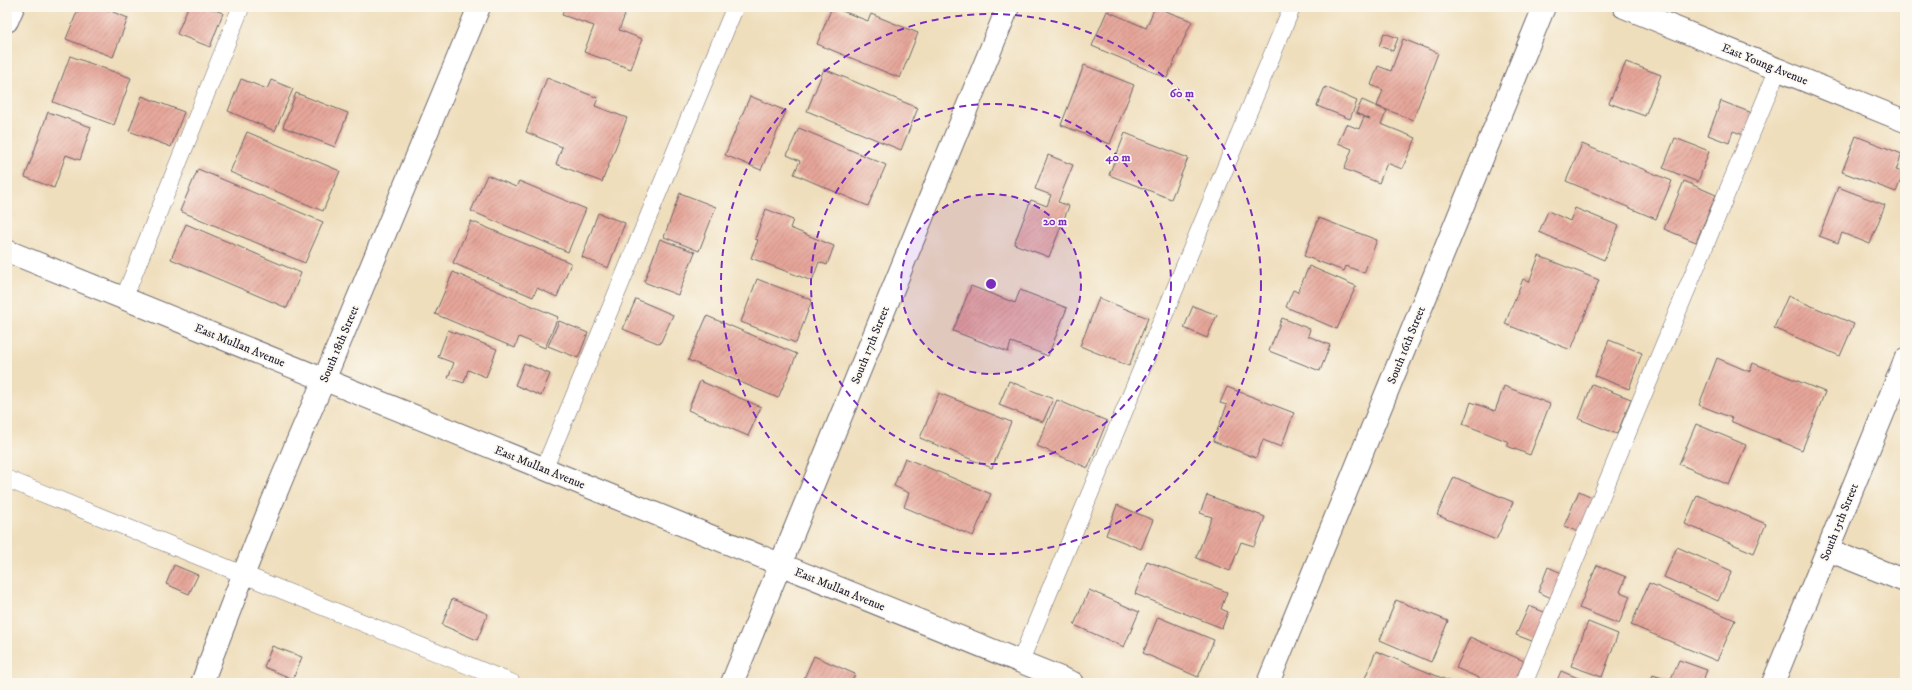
<svg xmlns="http://www.w3.org/2000/svg" width="1912" height="690" font-family="'IM FELL DW Pica',serif">
<defs>
<pattern id="building-hatch" width="6" height="6" patternUnits="userSpaceOnUse"><rect width="6" height="6" fill="#e6a599"/><path d="M-1 1l2-2M0 6l6-6M5 7l2-2" fill="none" stroke="#ba867e"/></pattern>
</defs>
<rect width="100%" height="100%" fill="#fbf7ec"/>
<filter id="ink" filterUnits="userSpaceOnUse"><feTurbulence type="fractalNoise" baseFrequency=".025" numOctaves="2"/><feDisplacementMap in="SourceGraphic" scale="8" xChannelSelector="R" yChannelSelector="G"/><feConvolveMatrix kernelMatrix="1 2 1 2 8 2 1 2 1" color-interpolation-filters="sRGB"/></filter>
<filter id="wash" filterUnits="userSpaceOnUse"><feTurbulence type="fractalNoise" baseFrequency=".012" numOctaves="4" result="noise"/><feDisplacementMap in="SourceGraphic" scale="16" xChannelSelector="R" yChannelSelector="G"/><feGaussianBlur stdDeviation="0.9" result="paint"/><feColorMatrix in="noise" values="0 0 0 0 0 0 0 0 0 0 0 0 0 0 0 0 0 1.4 0 .05"/><feComposite in="paint" operator="in"/></filter>
<g filter="url(#wash)">
<rect width="100%" height="100%" fill="#efdebc"/>
<g id="blocks">
<path fill="url(#building-hatch)" d="M 79,7 L 100,7 L 128,18 L 113,57 L 66,39 Z
M 188,7 L 207,7 L 223,13 L 210,47 L 177,34 Z
M 565,7 L 628,7 L 619,30 L 642,39 L 631,69 L 584,52 L 594,26 L 562,15 Z
M 832,7 L 868,21 L 871,14 L 918,33 L 900,78 L 817,44 Z
M 1155,7 L 1192,21 L 1167,78 L 1092,46 L 1107,11 L 1146,28 Z
M 1384,33 L 1398,38 L 1393,51 L 1379,46 Z
M 1403,39 L 1438,53 L 1413,120 L 1377,106 L 1383,90 L 1371,85 L 1378,66 L 1391,71 Z
M 70,56 L 131,78 L 114,125 L 53,102 Z
M 1626,62 L 1661,75 L 1645,116 L 1609,103 Z
M 1084,65 L 1134,85 L 1110,144 L 1061,125 Z
M 824,69 L 918,108 L 901,150 L 807,111 Z
M 547,78 L 598,98 L 595,106 L 627,118 L 602,182 L 556,164 L 562,147 L 526,132 Z
M 241,79 L 267,89 L 271,80 L 293,89 L 275,131 L 228,111 Z
M 1325,87 L 1357,101 L 1350,119 L 1317,106 Z
M 296,93 L 348,113 L 335,147 L 283,127 Z
M 142,96 L 184,112 L 171,147 L 129,131 Z
M 750,96 L 786,111 L 761,170 L 725,155 Z
M 1362,100 L 1387,111 L 1381,124 L 1416,138 L 1402,169 L 1387,163 L 1379,183 L 1344,169 L 1352,149 L 1338,143 L 1346,124 L 1359,129 L 1364,117 L 1370,119 L 1356,113 Z
M 1721,101 L 1752,113 L 1744,135 L 1733,131 L 1729,143 L 1708,135 Z
M 48,112 L 91,127 L 80,160 L 66,155 L 54,188 L 25,177 Z
M 799,128 L 886,165 L 868,206 L 794,174 L 800,161 L 787,155 Z
M 247,132 L 340,171 L 323,211 L 230,172 Z
M 1125,133 L 1188,158 L 1171,199 L 1109,175 Z
M 1856,136 L 1902,154 L 1896,170 L 1904,172 L 1896,192 L 1842,172 Z
M 1675,138 L 1709,151 L 1698,182 L 1663,168 Z
M 1582,144 L 1672,181 L 1656,219 L 1566,181 Z
M 1048,155 L 1073,165 L 1058,202 L 1069,206 L 1049,257 L 1014,244 L 1031,200 L 1047,206 L 1051,195 L 1035,189 Z
M 198,169 L 323,222 L 305,263 L 180,211 Z
M 487,175 L 516,187 L 519,181 L 586,209 L 568,252 L 471,211 Z
M 1684,181 L 1716,195 L 1696,242 L 1664,229 Z
M 1838,187 L 1885,205 L 1870,244 L 1842,233 L 1838,243 L 1819,236 Z
M 680,193 L 716,207 L 699,251 L 664,237 Z
M 1575,208 L 1619,226 L 1604,260 L 1539,232 L 1548,211 L 1570,221 Z
M 766,209 L 793,220 L 790,228 L 834,246 L 827,265 L 819,262 L 812,281 L 751,258 L 758,240 L 755,239 Z
M 598,213 L 625,223 L 608,268 L 582,257 Z
M 1319,218 L 1377,240 L 1364,273 L 1346,266 L 1344,271 L 1304,256 Z
M 471,221 L 571,263 L 557,297 L 537,288 L 533,297 L 453,263 Z
M 186,224 L 301,273 L 287,308 L 171,259 Z
M 660,239 L 695,252 L 678,295 L 644,282 Z
M 1539,256 L 1599,280 L 1571,350 L 1505,324 L 1523,279 L 1529,282 Z
M 1309,266 L 1356,286 L 1337,329 L 1286,307 L 1293,290 L 1298,292 Z
M 453,272 L 558,317 L 545,348 L 519,337 L 515,348 L 435,314 Z
M 757,279 L 812,300 L 796,343 L 741,322 Z
M 971,286 L 1015,303 L 1020,290 L 1067,308 L 1048,356 L 1011,342 L 1008,352 L 953,331 Z
M 1788,296 L 1854,324 L 1840,356 L 1774,328 Z
M 1099,298 L 1148,318 L 1129,366 L 1080,346 Z
M 636,299 L 673,315 L 660,344 L 623,329 Z
M 1193,306 L 1217,315 L 1207,338 L 1184,328 Z
M 707,316 L 797,354 L 778,398 L 688,360 Z
M 1282,318 L 1310,329 L 1308,336 L 1330,345 L 1320,371 L 1269,351 Z
M 559,321 L 588,333 L 578,358 L 548,346 Z
M 448,330 L 497,349 L 486,377 L 468,370 L 464,383 L 448,378 L 454,363 L 438,357 Z
M 1609,340 L 1642,353 L 1629,389 L 1595,376 Z
M 1717,358 L 1750,372 L 1753,363 L 1825,392 L 1802,450 L 1730,421 L 1732,418 L 1699,405 Z
M 524,363 L 550,374 L 541,396 L 515,385 Z
M 700,381 L 761,407 L 748,436 L 688,410 Z
M 1009,381 L 1053,399 L 1043,422 L 999,405 Z
M 1592,384 L 1631,399 L 1617,434 L 1579,419 Z
M 1504,386 L 1550,404 L 1530,455 L 1507,446 L 1509,442 L 1463,424 L 1471,402 L 1495,411 Z
M 1227,387 L 1294,413 L 1281,447 L 1263,440 L 1256,458 L 1213,441 L 1227,405 L 1220,403 Z
M 939,393 L 1011,422 L 992,468 L 920,438 Z
M 1057,400 L 1107,421 L 1088,468 L 1037,446 Z
M 1696,424 L 1746,445 L 1729,485 L 1679,464 Z
M 905,458 L 991,494 L 973,536 L 904,507 L 909,493 L 894,486 Z
M 1454,477 L 1513,502 L 1496,540 L 1437,515 Z
M 1579,491 L 1596,499 L 1581,533 L 1564,526 Z
M 1207,495 L 1265,517 L 1254,546 L 1241,542 L 1230,571 L 1196,558 L 1212,517 L 1200,513 Z
M 1697,495 L 1766,524 L 1754,553 L 1685,524 Z
M 1117,505 L 1153,520 L 1141,549 L 1106,535 Z
M 1677,547 L 1732,571 L 1718,601 L 1664,577 Z
M 1147,561 L 1227,592 L 1221,609 L 1228,612 L 1222,628 L 1135,594 Z
M 174,565 L 198,575 L 189,594 L 166,584 Z
M 1597,565 L 1626,577 L 1620,592 L 1630,596 L 1619,624 L 1579,608 Z
M 1548,567 L 1566,575 L 1556,600 L 1538,592 Z
M 1649,583 L 1735,620 L 1717,661 L 1631,625 Z
M 1089,590 L 1139,612 L 1124,647 L 1074,625 Z
M 452,599 L 488,614 L 477,640 L 442,625 Z
M 1396,600 L 1448,621 L 1431,662 L 1380,640 Z
M 1529,606 L 1549,614 L 1537,643 L 1516,635 Z
M 1158,617 L 1214,640 L 1198,677 L 1143,653 Z
M 1588,622 L 1618,634 L 1602,677 L 1571,666 Z
M 1470,637 L 1524,661 L 1514,683 L 1491,683 L 1456,668 Z
M 272,646 L 302,657 L 293,679 L 264,667 Z
M 1376,651 L 1454,683 L 1363,683 Z
M 814,656 L 855,674 L 851,683 L 802,683 Z
M 1679,660 L 1707,670 L 1702,683 L 1650,683 L 1653,675 L 1670,681 Z
M 1561,671 L 1590,683 L 1556,683 Z"/>
</g>
</g>
<g filter="url(#ink)">
<use href="#blocks" fill-opacity="0" stroke="#6a6468" stroke-width="1"/>
<g fill="none" stroke-linecap="round" stroke-linejoin="round">
<defs>
<path id="lane" d="M 124,298 L 241,7
M 544,469 L 735,7
M 7,479 L 512,683
M 1020,662 L 1292,7
M 1524,683 L 1778,69"/>
<path id="street" d="M 1624,7 L 1905,121
M 7,21 L 13,7
M 7,251 L 1073,683
M 1828,550 L 1905,581
M 202,683 C 240,581 280,479 324,380 L 479,7
M 732,683 L 1008,7
M 1268,683 L 1544,7
M 1773,683 L 1905,360"/>
</defs>
<use href="#lane" stroke="#6a6468" stroke-width="18"/>
<use href="#street" stroke="#6a6468" stroke-width="24"/>
<use href="#lane" stroke="#fff" stroke-width="17"/>
<use href="#street" stroke="#fff" stroke-width="22"/>
</g>
</g>
<circle cx="991" cy="284" r="90" fill="#7b2cbf" fill-opacity=".12"/>
<g fill="none" stroke="#7b2cbf" stroke-width="2" stroke-dasharray="7 5">
<circle cx="991" cy="284" r="90"/>
<circle cx="991" cy="284" r="180"/>
<circle cx="991" cy="284" r="270"/>
</g>
<g text-anchor="middle" stroke-width="3.5" stroke-linejoin="round" paint-order="stroke">
<g font-size="12" fill="#22223b" stroke="#fbf7ec">
<text transform="translate(1765 64) rotate(22)" y="4">East Young Avenue</text>
<text transform="translate(339 344) rotate(-67)" y="4">South 18th Street</text>
<text transform="translate(240 345) rotate(22)" y="4">East Mullan Avenue</text>
<text transform="translate(870 345) rotate(-68)" y="4">South 17th Street</text>
<text transform="translate(1406 345) rotate(-68)" y="4">South 16th Street</text>
<text transform="translate(540 467) rotate(22)" y="4">East Mullan Avenue</text>
<text transform="translate(1839 522) rotate(-68)" y="4">South 15th Street</text>
<text transform="translate(840 589) rotate(22)" y="4">East Mullan Avenue</text>
</g>
</g>
<circle cx="991" cy="284" r="6" fill="#7b2cbf" stroke="#fbf7ec" stroke-width="2"/>
<g font-size="12" text-anchor="middle" font-weight="bold" fill="#7b2cbf" stroke="#fbf7ec" stroke-width="3.5" stroke-linejoin="round" paint-order="stroke">
<text x="1182" y="97">60 m</text>
<text x="1118" y="161">40 m</text>
<text x="1055" y="225">20 m</text>
</g>
<rect width="1912" height="690" fill="none" stroke="#fbf7ec" stroke-width="24"/>
</svg>
